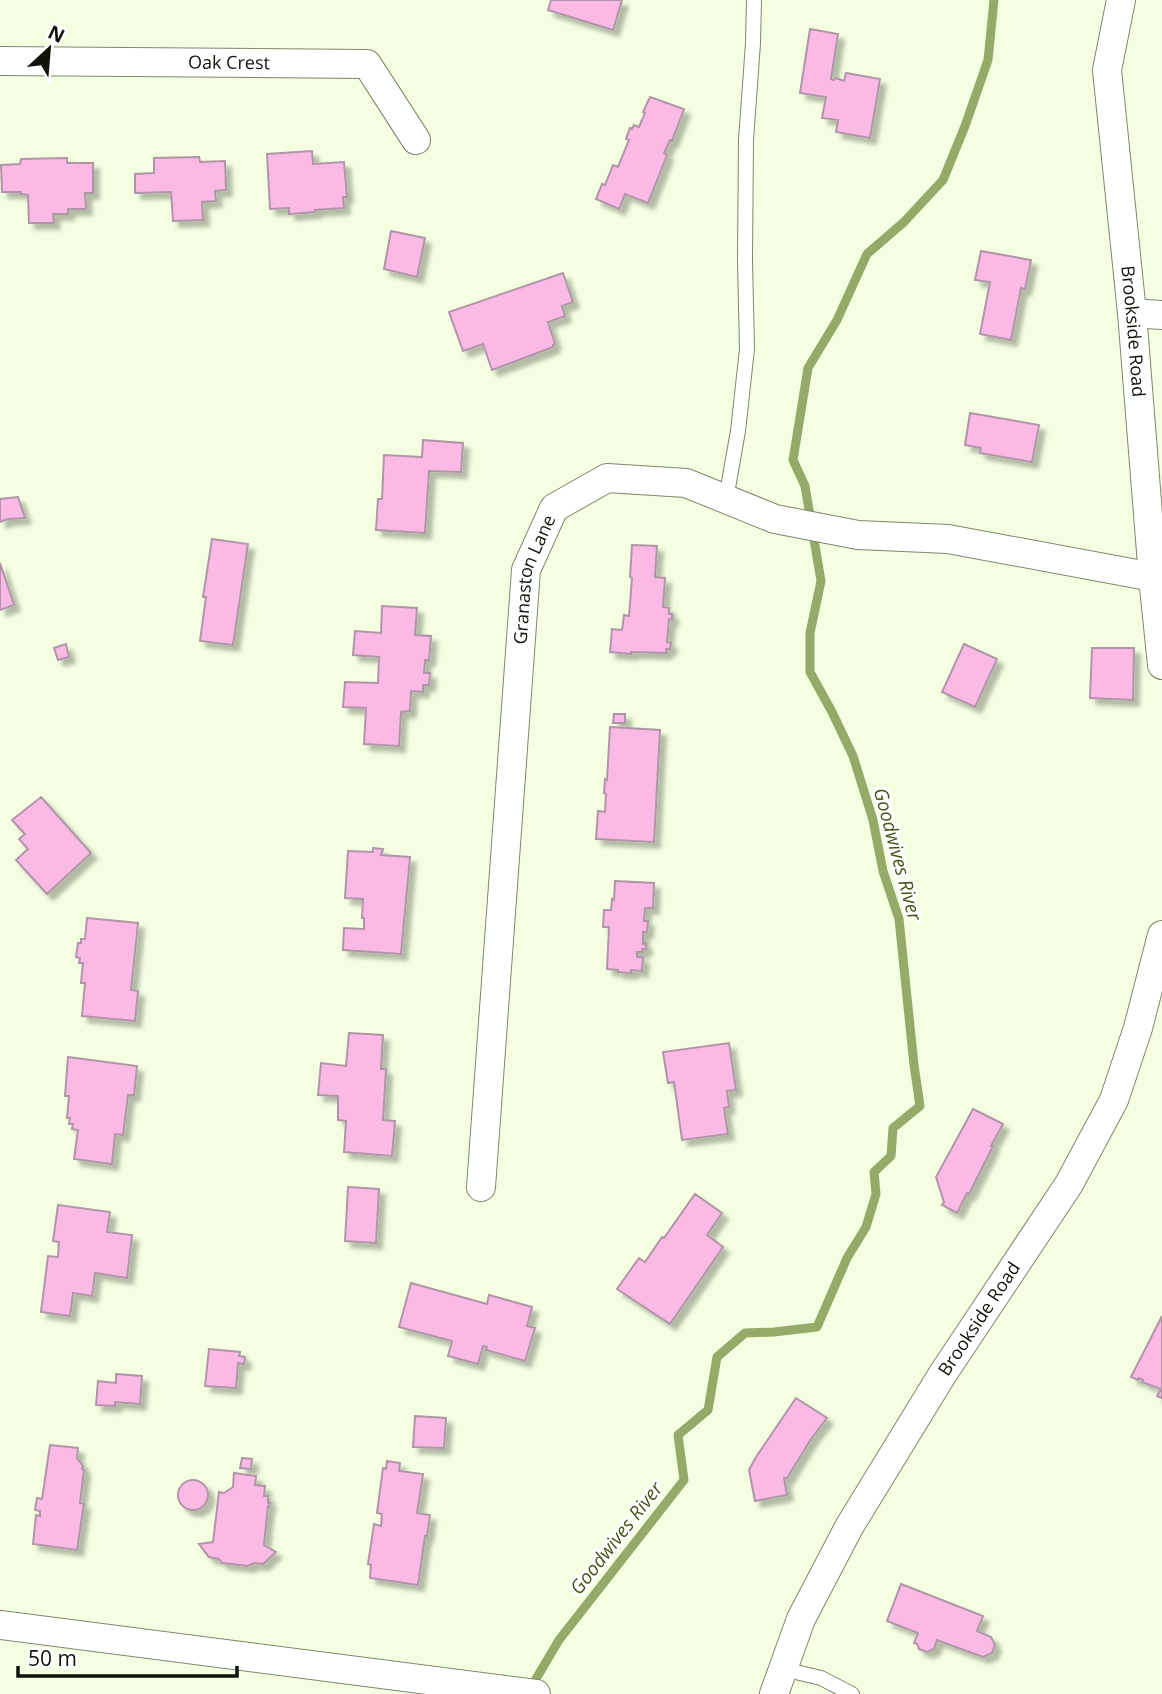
<svg xmlns="http://www.w3.org/2000/svg" width="1162" height="1694" font-family="'Open Sans',sans-serif">
<defs>
<filter id="shadow"><feDropShadow dx="6" dy="6" stdDeviation="2" flood-color="#0004"/></filter>
</defs>
<rect width="100%" height="100%" fill="#f4ffe2"/>
<g fill="none" stroke-linecap="round" stroke-linejoin="round">
<path stroke="#95aa69" stroke-width="9" d="M 530,1689 L 559,1640 L 684,1480 L 678,1435 L 708,1410 L 717,1357 L 745,1333 L 774,1332 L 817,1327 L 847,1258 L 866,1227 L 876,1194 L 874,1172 L 891,1156 L 893,1128 L 920,1106 L 914,1065 L 899,919 L 883,871 L 873,820 L 853,756 L 832,712 L 810,672 L 810,633 L 821,581 L 805,486 L 793,460 L 808,368 L 837,320 L 867,254 L 904,222 L 943,180 L 965,126 L 988,60 L 994,0"/>
</g>
<path fill="#fbbae6" stroke="#b095a7" stroke-width="2" filter="url(#shadow)" d="M 551,0 L 622,0 L 613,30 L 548,10 Z
M 810,29 L 838,34 L 831,79 L 834,80 L 836,78 L 844,81 L 846,73 L 880,79 L 870,138 L 836,132 L 838,120 L 822,118 L 826,97 L 800,93 Z
M 650,97 L 684,109 L 672,141 L 670,140 L 664,153 L 667,155 L 648,203 L 625,194 L 619,209 L 596,199 L 602,184 L 605,185 L 613,165 L 618,167 L 629,140 L 626,139 L 630,128 L 632,129 L 634,125 L 639,127 L 645,113 L 643,112 Z
M 312,151 L 313,164 L 344,162 L 347,197 L 343,197 L 344,208 L 315,210 L 315,212 L 289,214 L 289,208 L 270,209 L 267,154 Z
M 199,157 L 200,162 L 225,161 L 226,190 L 215,191 L 216,201 L 202,202 L 203,220 L 173,221 L 171,192 L 135,193 L 135,174 L 154,173 L 154,158 Z
M 67,158 L 67,163 L 93,163 L 93,193 L 85,193 L 86,209 L 68,209 L 68,214 L 53,214 L 54,223 L 29,223 L 28,195 L 21,194 L 21,192 L 2,192 L 1,165 L 20,164 L 21,159 Z
M 391,231 L 425,238 L 417,277 L 384,269 Z
M 981,251 L 1031,260 L 1025,289 L 1021,288 L 1011,340 L 980,334 L 990,282 L 975,280 Z
M 563,273 L 573,302 L 562,306 L 565,316 L 548,322 L 555,344 L 553,345 L 553,347 L 492,370 L 483,344 L 463,351 L 449,312 Z
M 970,413 L 1039,425 L 1032,462 L 980,453 L 981,448 L 965,445 Z
M 423,440 L 463,443 L 461,472 L 429,471 L 425,533 L 376,530 L 378,499 L 382,499 L 384,455 L 422,457 Z
M 18,497 L 25,518 L 8,519 L 0,522 L 0,499 Z
M 212,539 L 248,544 L 233,645 L 200,641 L 206,597 L 203,597 Z
M 632,545 L 657,546 L 655,577 L 665,578 L 663,607 L 669,608 L 669,614 L 672,614 L 672,620 L 669,619 L 667,642 L 671,643 L 670,649 L 666,649 L 666,653 L 631,652 L 631,654 L 610,652 L 612,629 L 622,630 L 624,615 L 629,616 L 632,578 L 630,577 Z
M 0,563 L 14,605 L 0,610 Z
M 382,606 L 417,608 L 415,635 L 431,636 L 429,660 L 425,660 L 424,673 L 430,673 L 429,685 L 423,685 L 423,692 L 411,691 L 410,711 L 401,712 L 399,746 L 364,744 L 366,708 L 343,707 L 345,682 L 378,683 L 379,657 L 353,655 L 355,631 L 381,633 Z
M 66,644 L 69,657 L 58,660 L 54,648 Z
M 964,644 L 997,659 L 975,707 L 942,692 Z
M 1092,648 L 1134,648 L 1133,700 L 1090,698 Z
M 614,714 L 625,714 L 625,723 L 613,723 Z
M 610,727 L 660,730 L 654,842 L 596,839 L 598,811 L 605,812 L 606,794 L 604,793 L 605,779 L 607,780 Z
M 41,797 L 91,853 L 47,894 L 16,860 L 28,849 L 19,839 L 25,834 L 12,820 Z
M 373,848 L 383,849 L 381,855 L 410,857 L 401,954 L 343,950 L 344,928 L 364,929 L 364,918 L 362,918 L 363,899 L 345,898 L 348,851 L 373,852 Z
M 615,881 L 654,883 L 653,908 L 645,908 L 644,921 L 648,921 L 647,932 L 643,932 L 643,944 L 646,944 L 646,949 L 642,949 L 642,952 L 637,952 L 637,957 L 643,957 L 642,971 L 631,970 L 631,973 L 618,972 L 618,970 L 607,969 L 609,927 L 603,927 L 604,910 L 611,910 L 612,899 L 614,900 Z
M 87,918 L 138,923 L 131,990 L 138,991 L 135,1021 L 82,1016 L 85,983 L 81,983 L 83,963 L 79,963 L 80,958 L 76,957 L 78,943 L 81,943 L 81,939 L 85,939 Z
M 349,1033 L 383,1035 L 381,1069 L 386,1069 L 383,1120 L 395,1121 L 392,1156 L 344,1152 L 346,1121 L 338,1120 L 338,1096 L 318,1095 L 321,1063 L 346,1066 Z
M 729,1043 L 736,1090 L 727,1091 L 729,1107 L 724,1108 L 728,1134 L 682,1140 L 674,1082 L 668,1083 L 663,1052 Z
M 68,1057 L 137,1066 L 134,1095 L 128,1095 L 123,1135 L 115,1134 L 112,1164 L 74,1159 L 78,1130 L 72,1129 L 73,1124 L 69,1124 L 70,1118 L 67,1118 L 69,1096 L 65,1096 Z
M 973,1109 L 1003,1124 L 991,1146 L 993,1146 L 969,1194 L 967,1193 L 957,1213 L 942,1205 L 944,1202 L 936,1177 Z
M 348,1187 L 379,1189 L 376,1243 L 345,1241 Z
M 695,1194 L 722,1213 L 707,1235 L 723,1247 L 670,1324 L 617,1289 L 639,1258 L 645,1262 L 662,1237 L 664,1238 Z
M 58,1205 L 110,1212 L 107,1232 L 132,1235 L 127,1278 L 95,1273 L 92,1296 L 73,1293 L 70,1316 L 41,1312 L 48,1256 L 58,1257 L 59,1242 L 53,1241 Z
M 411,1283 L 487,1304 L 489,1295 L 532,1307 L 527,1326 L 535,1328 L 525,1361 L 486,1350 L 487,1347 L 483,1346 L 478,1364 L 448,1356 L 452,1341 L 399,1327 Z
M 1162,1316 L 1162,1398 L 1157,1396 L 1161,1389 L 1142,1382 L 1143,1380 L 1139,1378 L 1138,1380 L 1131,1377 Z
M 209,1349 L 240,1352 L 239,1356 L 245,1357 L 244,1364 L 238,1363 L 236,1388 L 205,1386 Z
M 116,1374 L 142,1376 L 140,1404 L 115,1402 L 115,1406 L 96,1405 L 98,1381 L 116,1383 Z
M 796,1398 L 827,1418 L 811,1439 L 787,1478 L 784,1478 L 787,1495 L 755,1501 L 749,1470 L 756,1457 Z
M 415,1416 L 446,1418 L 444,1448 L 413,1447 Z
M 50,1445 L 78,1448 L 77,1458 L 83,1466 L 82,1469 L 84,1470 L 80,1503 L 84,1504 L 77,1550 L 33,1544 L 36,1515 L 40,1516 L 40,1511 L 35,1510 L 37,1498 L 42,1499 Z
M 242,1458 L 252,1459 L 251,1469 L 240,1468 Z
M 387,1461 L 400,1463 L 399,1471 L 423,1474 L 417,1513 L 430,1515 L 427,1536 L 425,1536 L 418,1585 L 370,1578 L 371,1565 L 368,1564 L 374,1524 L 381,1526 L 382,1514 L 377,1513 L 383,1468 L 386,1469 Z
M 234,1473 L 256,1476 L 255,1485 L 265,1486 L 264,1496 L 268,1496 L 268,1503 L 270,1503 L 269,1506 L 268,1506 L 264,1545 L 276,1552 L 263,1564 L 254,1563 L 248,1566 L 222,1563 L 219,1559 L 209,1557 L 199,1544 L 213,1542 L 219,1492 L 224,1493 L 233,1487 Z
M178 1495a15 15 0 1 1 30 0a15 15 0 1 1-30 0Z
M 901,1584 L 983,1616 L 977,1631 L 991,1637 L 995,1645 L 992,1653 L 983,1657 L 937,1640 L 934,1649 L 927,1652 L 919,1649 L 917,1644 L 914,1643 L 918,1633 L 887,1621 Z"/>
<g fill="none" stroke-linecap="round" stroke-linejoin="round">
<defs>
<path id="lane" d="M 726,499 L 738,431 L 747,349 L 745,261 L 746,140 L 753,43 L 754,0
M 783,1669 L 821,1678 L 852,1694"/>
<g id="street">
<path id="s1" d="M 1121,0 L 1107,70 L 1132,313 L 1153,577 L 1162,665"/>
<path id="s2" d="M 0,61 L 367,64 L 416,140"/>
<path d="M 1132,313 L 1162,315"/>
<path id="s3" d="M 481,1187 L 526,570 L 554,508 L 607,478 L 686,483 L 775,519 L 858,535 L 948,539 L 1153,577"/>
<path d="M 0,1625 L 536,1694"/>
<path id="s4" d="M 774,1694 L 801,1619 L 849,1527 L 942,1375 L 1069,1184 L 1114,1100 L 1138,1028 L 1162,935"/>
</g>
</defs>
<use href="#lane" stroke="#7e876d" stroke-width="16"/>
<use href="#street" stroke="#7e876d" stroke-width="30"/>
<use href="#lane" stroke="#fff" stroke-width="14"/>
<use href="#street" stroke="#fff" stroke-width="28"/>
</g>
<g text-anchor="middle" stroke-width="6" stroke-linejoin="round" paint-order="stroke">
<g font-size="18" fill="#10130a" stroke="#fff">
<text dy="6" stroke="none"><textPath href="#s2" startOffset="229">Oak Crest</textPath></text>
<text dy="6" stroke="none"><textPath href="#s1" startOffset="334">Brookside Road</textPath></text>
<text dy="6" stroke="none"><textPath href="#s3" startOffset="611">Granaston Lane</textPath></text>
<text dy="6" stroke="none"><textPath href="#s4" startOffset="429">Brookside Road</textPath></text>
</g>
<g font-size="19" font-style="italic" fill="#445517" stroke="#fff">
<text transform="translate(898 854) rotate(75)" y="7">Goodwives River</text>
<text transform="translate(616 1538) rotate(-52)" y="7">Goodwives River</text>
</g>
</g>
<g transform="translate(49 49) rotate(26)" stroke="#ffffff" stroke-width="5" paint-order="stroke">
<path d="M0-5L12 26L0 18L-12 26Z" fill="#10130a"/>
<text y="-10" font-size="19" font-weight="bold" text-anchor="middle" fill="#10130a">N</text>
</g>
<path d="M18 1666v10h219v-10" fill="none" stroke="#10130a" stroke-width="3.5"/>
<text x="28" y="1666" font-size="21" fill="#10130a" stroke="#ffffff" stroke-width="5" paint-order="stroke">50 m</text>
</svg>
